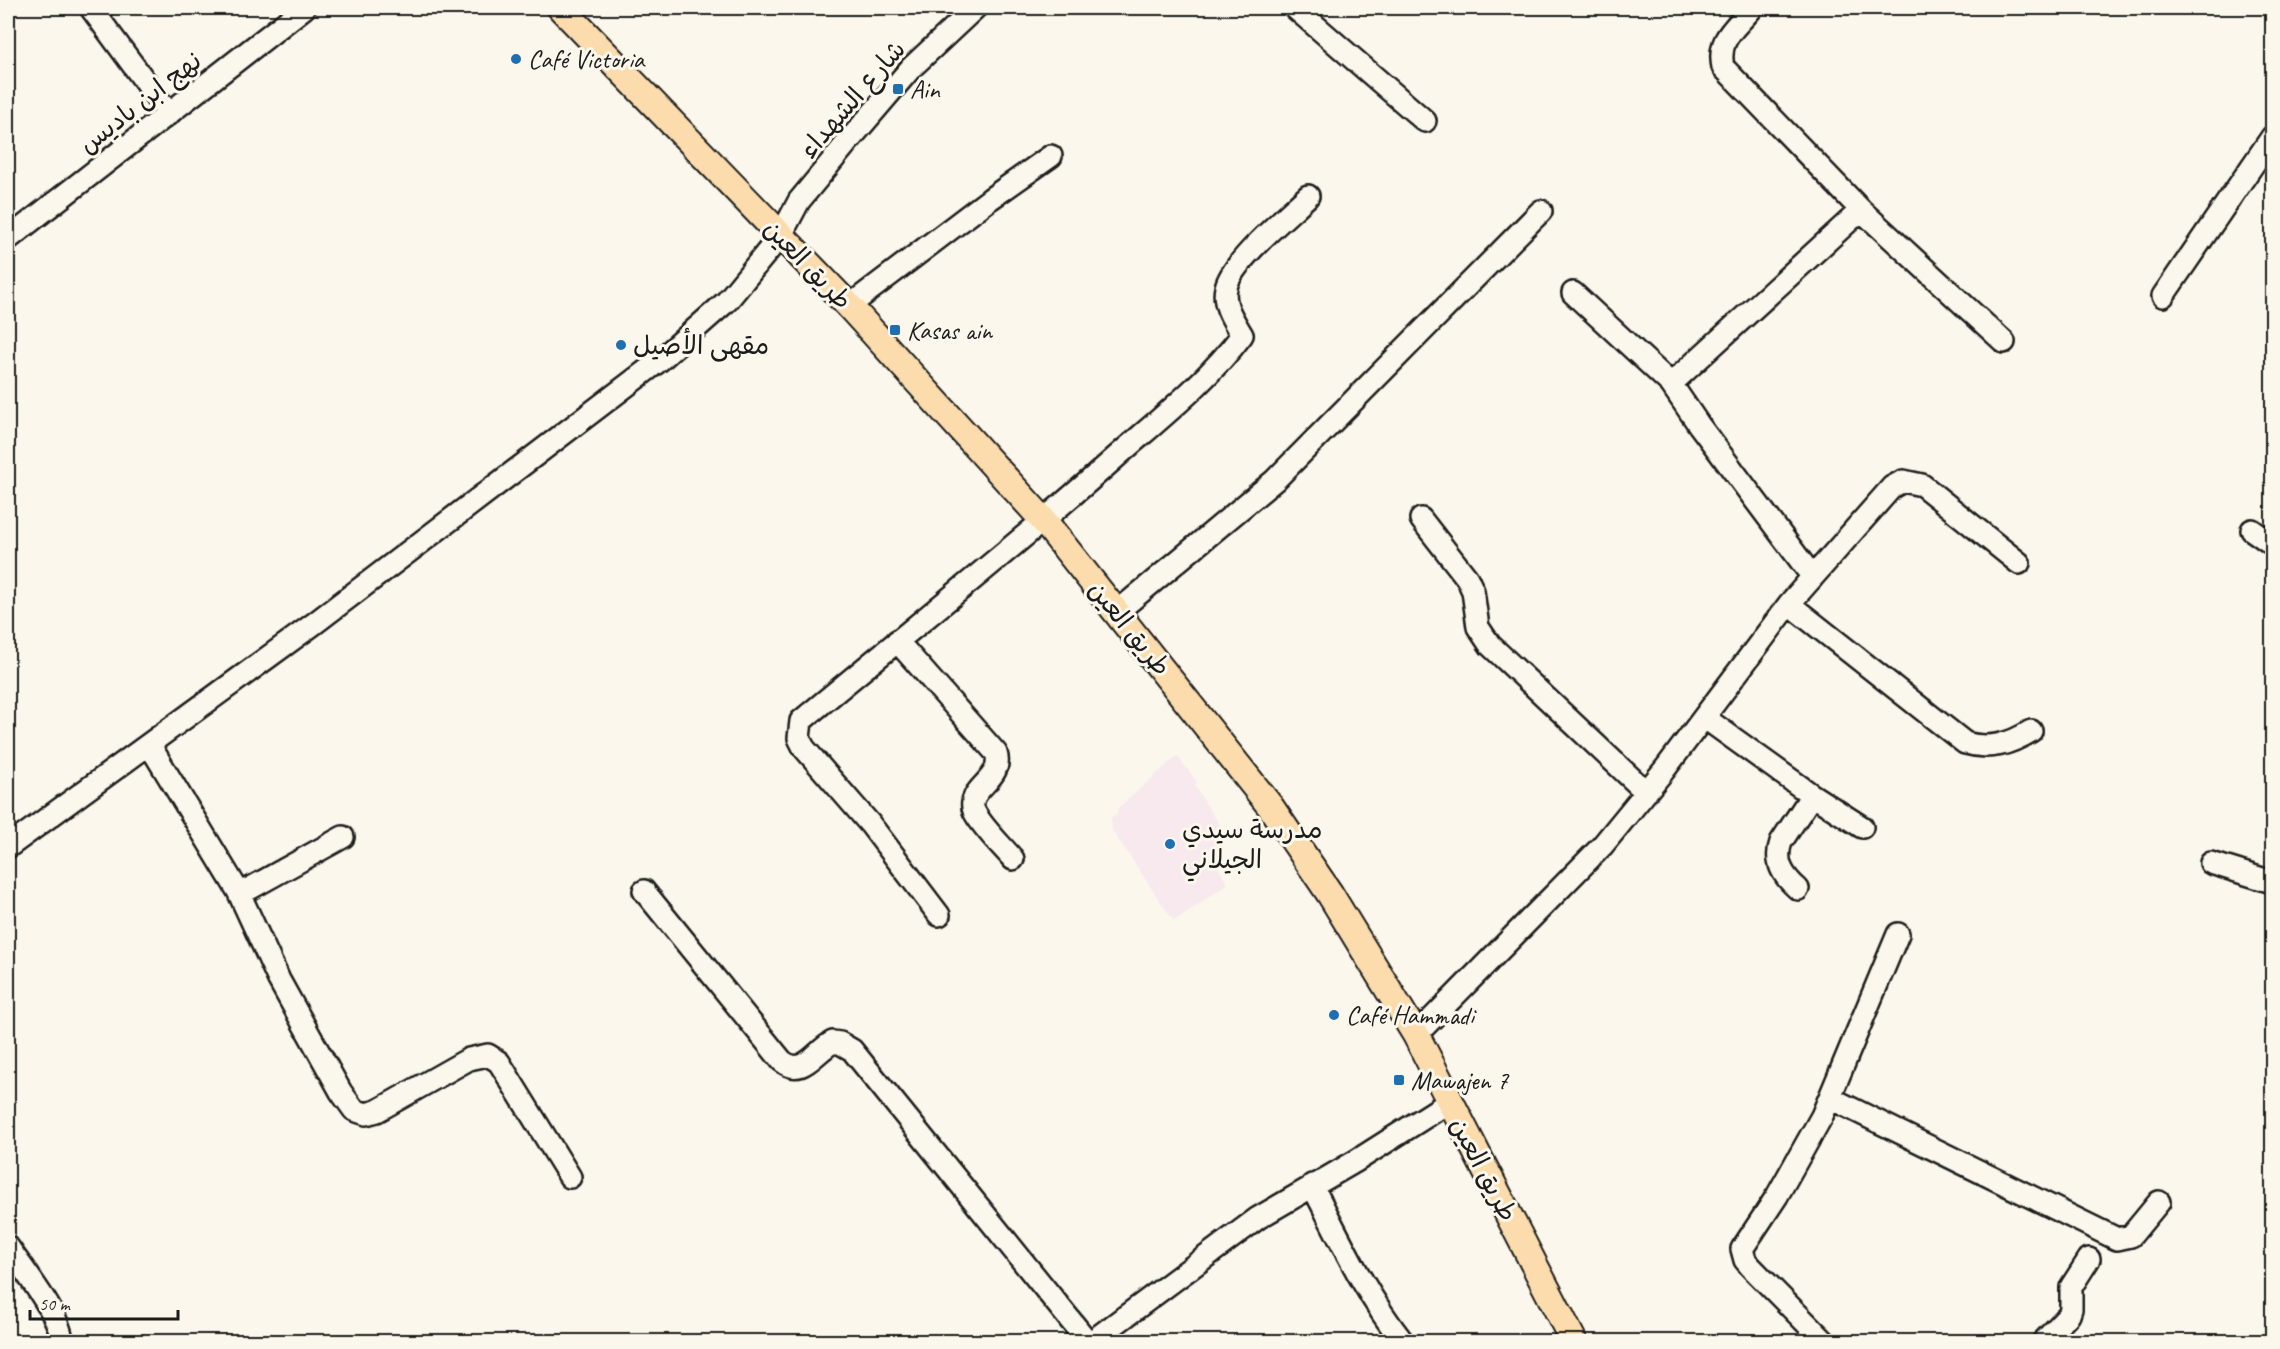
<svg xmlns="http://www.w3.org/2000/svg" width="2280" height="1349" font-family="Caveat,'Playpen Sans Arabic',sans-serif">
<rect width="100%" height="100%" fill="#fbf7ec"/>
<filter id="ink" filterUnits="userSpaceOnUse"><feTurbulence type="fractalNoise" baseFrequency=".0167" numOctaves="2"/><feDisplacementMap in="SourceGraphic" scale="12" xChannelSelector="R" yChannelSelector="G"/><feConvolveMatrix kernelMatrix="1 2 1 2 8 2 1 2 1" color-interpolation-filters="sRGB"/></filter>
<g filter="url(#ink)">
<path fill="#f7e9ed" d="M 1177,756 L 1197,782 L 1195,787 L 1227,837 L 1209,852 L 1228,884 L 1174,921 L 1112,830 L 1111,818 L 1119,812 L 1117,809 Z"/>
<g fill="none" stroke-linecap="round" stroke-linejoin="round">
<defs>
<path id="minor" d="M 91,8 L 169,114
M 1295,8 L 1425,121
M 1861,210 L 2004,342
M 8,239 L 304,8
M 1573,293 L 1671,384 L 1699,425 L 1812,576
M 2163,296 L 2272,137
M 849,306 L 990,199 L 1051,156
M 1671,384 L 1861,210 L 1723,67 C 1717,38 1735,29 1752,8
M 1421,519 L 1467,578 L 1473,591 L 1478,627 L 1490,645 L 1646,792
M 2252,530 L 2272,544
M 1789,604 L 1965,743 C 1990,750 2010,744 2031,731
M 1117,612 L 1275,480 L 1541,211
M 897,641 L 996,753 C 1005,780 965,788 974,811 C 981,826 1002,846 1013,859
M 1705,718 L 1812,795 L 1862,827
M 149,744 L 238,891 L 279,980 L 341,1092 L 354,1110 L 366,1114 L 377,1111 L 469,1059 L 488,1055 L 499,1062 L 570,1177
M 8,847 L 315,623 L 659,361 L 727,301 L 781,235 L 799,201 L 846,144 L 911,68 L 975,8
M 2211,863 L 2272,882
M 1798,889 C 1783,876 1774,862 1781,842 L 1812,795
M 644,891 L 782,1061 C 803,1078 815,1051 833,1042 L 840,1043 L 852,1050 L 1088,1342
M 240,894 L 343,837
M 939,915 L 870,824 L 804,748 L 799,738 L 801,721 C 906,633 1013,549 1115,458 C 1158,420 1208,381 1242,335 C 1234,321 1222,305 1226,288 C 1230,263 1288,215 1308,196
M 1416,1035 L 1602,846 L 1665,769 L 1789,604 L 1892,487 L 1903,481 L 1922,485 L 2019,563
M 1830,1098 L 2117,1239 L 2131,1236 L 2159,1202
M 1312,1185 C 1340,1239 1365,1294 1403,1342
M 8,1247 C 22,1268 62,1317 62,1342
M 1091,1342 L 1258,1218 L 1356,1161 L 1449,1102
M 1825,1342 L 1750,1266 L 1745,1260 L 1742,1249 L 1777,1196 L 1822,1116 L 1898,934
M 2043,1342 L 2069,1315 L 2071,1309 L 2071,1287 L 2089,1259"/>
<path id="major" d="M 561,8 L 849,306 L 1044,521 L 1270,806 L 1330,894 L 1416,1035 L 1574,1342"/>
</defs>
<use href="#minor" stroke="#1c1c1c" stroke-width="26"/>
<use href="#major" stroke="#1c1c1c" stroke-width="30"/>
<use href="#minor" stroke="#fbf7ec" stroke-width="21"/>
<use href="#major" stroke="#fcdcac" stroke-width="26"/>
</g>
</g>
<g fill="#1f6fb2" stroke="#fbf7ec" stroke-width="2">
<circle cx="516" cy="59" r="6"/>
<rect x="892" y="83" width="12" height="12" rx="3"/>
<rect x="889" y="324" width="12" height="12" rx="3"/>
<circle cx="621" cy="345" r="6"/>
<circle cx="1170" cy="844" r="6"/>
<circle cx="1334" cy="1015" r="6"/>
<rect x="1393" y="1074" width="12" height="12" rx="3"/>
</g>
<g text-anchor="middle" stroke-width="6" stroke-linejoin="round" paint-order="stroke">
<g font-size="26" fill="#1c1c1c" stroke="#fbf7ec" text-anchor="start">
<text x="528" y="68">Café Victoria</text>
<text x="910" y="98">Ain</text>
<text x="907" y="339">Kasas ain</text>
<text x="633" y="354">مقهى الأصيل</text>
<text x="1182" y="838">مدرسة سيدي<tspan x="1182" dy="30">الجيلاني</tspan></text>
<text x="1346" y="1024">Café Hammadi</text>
<text x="1411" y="1089">Mawajen 7</text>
</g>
<g font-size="26" fill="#1c1c1c" stroke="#fbf7ec">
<text transform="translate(852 99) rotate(-49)" y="9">شارع الشهداء</text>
<text transform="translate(140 102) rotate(-38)" y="9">نهج ابن باديس</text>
<text transform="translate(808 264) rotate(46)" y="9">طريق العين</text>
<text transform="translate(1130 628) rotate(51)" y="9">طريق العين</text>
<text transform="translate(1484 1169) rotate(62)" y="9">طريق العين</text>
</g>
</g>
<rect width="2280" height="1349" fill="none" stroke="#fbf7ec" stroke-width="30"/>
<rect x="15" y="15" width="2250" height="1319" fill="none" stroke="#1c1c1c" stroke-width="2" filter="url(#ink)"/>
<path d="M30 1310v9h148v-9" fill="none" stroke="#1c1c1c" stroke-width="3"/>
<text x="39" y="1310" font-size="18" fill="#1c1c1c" stroke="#fbf7ec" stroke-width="4.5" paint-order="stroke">50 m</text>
</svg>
